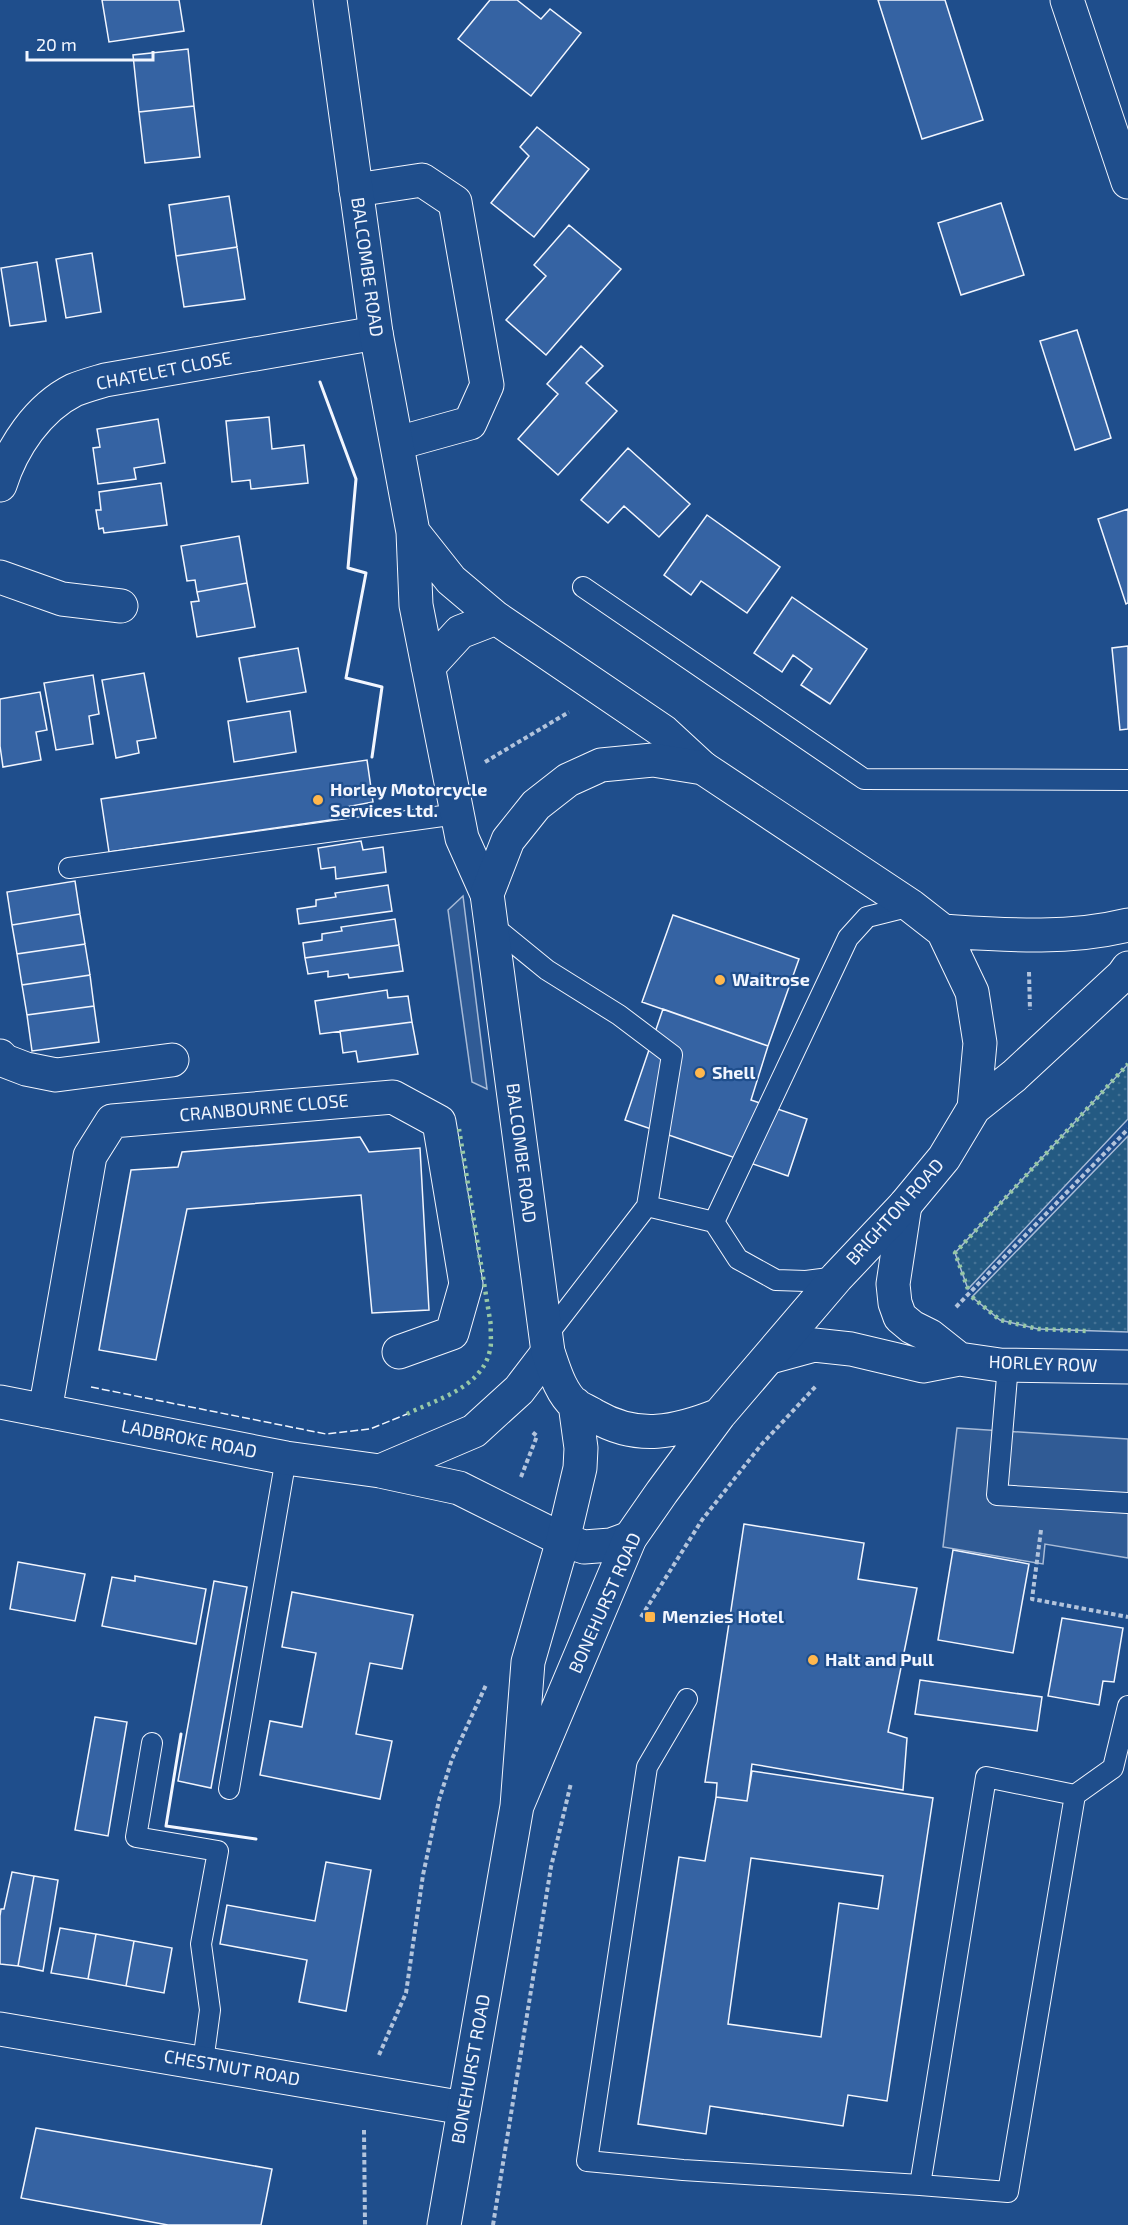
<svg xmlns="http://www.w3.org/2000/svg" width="1128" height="2225" font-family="'Exo 2',sans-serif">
<defs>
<pattern id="grass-dots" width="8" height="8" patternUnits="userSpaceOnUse" patternTransform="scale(1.5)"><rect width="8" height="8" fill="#245a82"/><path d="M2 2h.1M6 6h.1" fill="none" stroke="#447295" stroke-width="1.8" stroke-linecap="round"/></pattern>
</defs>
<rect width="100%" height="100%" fill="#1f4e8c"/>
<path fill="url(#grass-dots)" stroke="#a8bbd7" stroke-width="1.5" d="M 1128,1064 L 1128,1119 L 968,1289 L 955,1253 Z
M 1128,1136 L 1128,1332 L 1038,1329 L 1000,1320 L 972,1297 Z"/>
<path fill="#305b95" stroke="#a8bbd7" stroke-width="1.5" d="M 463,896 L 487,1089 L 472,1082 L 448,910 Z
M 957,1428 L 1128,1439 L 1128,1558 L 1045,1544 L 1043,1564 L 943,1547 Z"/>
<path fill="#3563a3" stroke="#f2f6ff" stroke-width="1.5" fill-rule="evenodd" d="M 102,0 L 179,0 L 184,31 L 109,42 Z
M 490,0 L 517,0 L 541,19 L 550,9 L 581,33 L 531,96 L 458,39 Z
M 878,0 L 945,0 L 983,120 L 922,139 Z
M 188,49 L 194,106 L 139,112 L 133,55 Z
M 194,106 L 200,157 L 145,163 L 139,112 Z
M 537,127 L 589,169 L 534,237 L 491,203 L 529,156 L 520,147 Z
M 229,196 L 237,247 L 176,256 L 169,205 Z
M 1001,203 L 1024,275 L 961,295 L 938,223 Z
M 569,225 L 621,269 L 546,355 L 506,320 L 546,276 L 534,265 Z
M 237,247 L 245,299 L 184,307 L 176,256 Z
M 92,253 L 101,312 L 66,318 L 56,259 Z
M 37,262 L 46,321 L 10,326 L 1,268 Z
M 1077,330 L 1111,438 L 1075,450 L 1040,341 Z
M 581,346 L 603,366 L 586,383 L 617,411 L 558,475 L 518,439 L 558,394 L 547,384 Z
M 269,417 L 272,449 L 304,445 L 308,483 L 251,489 L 250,480 L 232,482 L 226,421 Z
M 158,419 L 165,463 L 134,468 L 136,479 L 98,484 L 93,448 L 100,447 L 97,429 Z
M 628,448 L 690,504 L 659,537 L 624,506 L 608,523 L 581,500 Z
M 161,483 L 167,525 L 104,533 L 103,528 L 99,529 L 96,510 L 101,510 L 99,492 Z
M 1128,509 L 1128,603 L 1126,604 L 1098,519 Z
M 707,515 L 780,567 L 747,613 L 701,581 L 691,595 L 664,575 Z
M 239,536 L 247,583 L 197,592 L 195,580 L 187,581 L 181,546 Z
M 247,583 L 255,627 L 197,637 L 191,602 L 199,601 L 197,592 Z
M 792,597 L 867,649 L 830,704 L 801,685 L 812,669 L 793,655 L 782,672 L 754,653 Z
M 1128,646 L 1128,729 L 1120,730 L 1112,648 Z
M 298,648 L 306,692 L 247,702 L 239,658 Z
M 144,673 L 156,738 L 137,741 L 139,753 L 116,758 L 102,680 Z
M 93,675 L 99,714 L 89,716 L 93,744 L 56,750 L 44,683 Z
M 40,692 L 47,730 L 36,732 L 41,760 L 3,767 L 0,746 L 0,699 Z
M 290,711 L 296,752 L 234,762 L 228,721 Z
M 367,760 L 373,802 L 335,809 L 337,819 L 109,852 L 101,799 Z
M 361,841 L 363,850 L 383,847 L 386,872 L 336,879 L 335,867 L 321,869 L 318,848 Z
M 75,881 L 80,914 L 12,925 L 7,892 Z
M 388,885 L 392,911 L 299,924 L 297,909 L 316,906 L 316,900 L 336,897 L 335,893 Z
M 80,914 L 85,944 L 17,954 L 12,925 Z
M 673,915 L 799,959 L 768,1046 L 642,1002 Z
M 395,919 L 399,945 L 305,958 L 303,943 L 322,940 L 322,934 L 342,931 L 341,927 Z
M 85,944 L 90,975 L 22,985 L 17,954 Z
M 399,945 L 403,971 L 349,978 L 348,974 L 328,977 L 328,971 L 308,974 L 305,958 Z
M 90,975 L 94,1006 L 27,1015 L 22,985 Z
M 387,990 L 388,998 L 408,996 L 412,1022 L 320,1034 L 315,1001 Z
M 94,1006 L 99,1042 L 32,1051 L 27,1015 Z
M 663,1009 L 768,1046 L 751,1100 L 807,1119 L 788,1176 L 625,1120 Z
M 412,1022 L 418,1054 L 358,1062 L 356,1051 L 343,1053 L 340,1031 Z
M 360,1137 L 369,1152 L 420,1148 L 429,1310 L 372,1313 L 361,1195 L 187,1209 L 156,1360 L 99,1350 L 131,1170 L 178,1167 L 182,1152 Z
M 744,1524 L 864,1543 L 858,1579 L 917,1588 L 888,1732 L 907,1738 L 903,1790 L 752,1764 L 747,1801 L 716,1797 L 717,1783 L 705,1782 Z
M 953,1550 L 1029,1564 L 1013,1653 L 938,1640 Z
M 18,1562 L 85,1574 L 75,1621 L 10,1609 Z
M 135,1576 L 206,1589 L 196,1644 L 102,1626 L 112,1577 L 135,1581 Z
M 214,1581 L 247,1587 L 211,1788 L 178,1781 Z
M 292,1592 L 413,1615 L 402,1669 L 370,1663 L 356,1734 L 392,1741 L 380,1799 L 260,1775 L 270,1721 L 302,1727 L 316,1653 L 282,1647 Z
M 1062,1618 L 1123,1628 L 1114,1682 L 1103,1681 L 1099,1705 L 1048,1696 Z
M 920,1680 L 1042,1697 L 1037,1731 L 915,1714 Z
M 95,1717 L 127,1722 L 108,1836 L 75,1830 Z
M 752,1771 L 933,1798 L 887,2101 L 848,2095 L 843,2126 L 710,2106 L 706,2134 L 638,2124 L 679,1857 L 705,1861 L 716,1797 L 747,1801 ZM 751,1858 L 883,1876 L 878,1909 L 839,1903 L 821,2037 L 728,2024 Z
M 326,1862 L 371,1870 L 346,2011 L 299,2002 L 307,1960 L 220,1944 L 227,1905 L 315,1921 Z
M 12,1872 L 34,1876 L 18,1966 L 0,1964 L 0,1916 L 1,1909 L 4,1909 Z
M 34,1876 L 58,1880 L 43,1971 L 18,1966 Z
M 60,1928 L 96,1934 L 88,1979 L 51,1973 Z
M 96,1934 L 134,1941 L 126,1986 L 88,1979 Z
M 134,1941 L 172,1948 L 164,1993 L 126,1986 Z
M 36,2128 L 272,2169 L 261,2225 L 168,2225 L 21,2198 Z"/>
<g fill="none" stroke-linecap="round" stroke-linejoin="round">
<defs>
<path id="lane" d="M 583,587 L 864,779 L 1128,780
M 69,868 L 457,814
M 493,926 L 547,970 L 619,1015 L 672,1055 L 647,1206 L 545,1338
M 647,1206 L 714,1222 L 738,1259 L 776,1280 L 806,1281 L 837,1277
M 714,1222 L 848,938 L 867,917 L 911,906
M 1008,1365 L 997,1495 L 1127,1503
M 687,1699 L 647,1767 L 587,2161 L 683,2170 L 920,2185
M 152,1743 L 136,1837 L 218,1851 L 201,1944 L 210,2010 L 203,2062
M 229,1789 L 286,1458
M 1075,1795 L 986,1777 L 920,2185 L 1008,2192 L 1075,1795 L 1113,1768 L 1128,1706"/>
<path id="street" d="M 1067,0 L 1128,182
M 356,190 L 422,180 L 455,202 L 487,385 L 470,423 L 398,443
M 0,485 C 12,447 38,408 74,390 C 84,386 95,383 105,380 L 376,333
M 0,577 L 62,599 L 121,606
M 0,1056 L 5,1061 L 26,1069 L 56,1075 L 172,1060
M 0,1402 L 286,1458 L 380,1471 L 459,1488 L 563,1540 L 584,1547 L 611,1545 L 630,1538
M 45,1411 L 90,1156 L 112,1121 L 393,1097 L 439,1122 L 466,1284 L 452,1333 L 399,1352
M 380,1471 L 474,1431 L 519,1390 L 548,1352
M 0,2029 L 464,2108"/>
<path id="secondary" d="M 330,0 L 376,333 L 413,532 L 416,605 L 462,838 L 487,894
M 413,532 L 451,580 L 496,618 L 664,732 L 703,768
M 428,667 L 460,632 L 496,618
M 905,1205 L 893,1284 L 895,1303 L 900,1317 L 912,1327 L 930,1336 L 959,1359
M 770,1357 L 814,1345 L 851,1349 L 923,1366 L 959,1359 L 1000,1365 L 1128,1367"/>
<path id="primary" d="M 943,931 C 1006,935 1067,940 1128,925
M 719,1415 C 676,1432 638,1441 595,1416 C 589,1412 581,1409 575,1405 C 560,1392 554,1369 548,1352 L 487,894 L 508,840 L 536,805 L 568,780 L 601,765 L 653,760 L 703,768 L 911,906 L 943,931 L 972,992 L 980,1043 L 974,1108
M 517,1806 L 630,1538 L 662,1492 L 719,1415 L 837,1277 L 905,1205 L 944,1158 L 974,1108 L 1014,1076 L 1123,975 L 1128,968
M 444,2225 L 517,1806 L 528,1662 L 563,1540 L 580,1468 L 581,1448 L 575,1404"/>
</defs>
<use href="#lane" stroke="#f2f6ff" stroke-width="22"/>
<use href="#street" stroke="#f2f6ff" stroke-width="35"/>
<use href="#secondary" stroke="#f2f6ff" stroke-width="35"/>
<use href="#primary" stroke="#f2f6ff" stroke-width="35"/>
<path stroke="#b3c4dc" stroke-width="4" stroke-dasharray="4.5 3" stroke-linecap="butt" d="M 485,762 L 569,712
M 1029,972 L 1030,1010
M 956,1307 L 1128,1129
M 521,1477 L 537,1436 L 531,1431
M 1041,1530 L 1032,1599 L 1128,1617
M 641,1617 L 702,1520 L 761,1445 L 817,1385
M 379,2055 L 406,1993 L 423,1875 L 439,1800 L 452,1759 L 486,1685
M 364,2130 L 365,2225
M 493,2225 L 551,1867 L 571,1783"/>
<use href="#lane" stroke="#1f4e8c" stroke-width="20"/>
<use href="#street" stroke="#1f4e8c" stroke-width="33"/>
<use href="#secondary" stroke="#1f4e8c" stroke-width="33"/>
<use href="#primary" stroke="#1f4e8c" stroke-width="33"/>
<path stroke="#97c8a6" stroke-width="4.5" stroke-dasharray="3 4.5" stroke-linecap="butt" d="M 968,1289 L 955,1253 L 1128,1064
M 972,1297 L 1000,1320 L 1038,1329 L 1086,1331
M 407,1414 C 437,1399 482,1388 490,1350 C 492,1342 490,1333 491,1326 L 459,1129"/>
<path stroke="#f2f6ff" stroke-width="1.5" stroke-dasharray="8 3" stroke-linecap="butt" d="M 91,1387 L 326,1434 L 370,1429 L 407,1414"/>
<path stroke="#f2f6ff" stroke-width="3" d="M 320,382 L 356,479 L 348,568 L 366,573 L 346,678 L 382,687 L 372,757
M 181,1734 L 166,1826 L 256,1839"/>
</g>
<g fill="#ffb74d" stroke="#1f4e8c" stroke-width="2">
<circle cx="318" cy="800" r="6"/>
<circle cx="720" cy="980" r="6"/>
<circle cx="700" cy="1073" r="6"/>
<rect x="644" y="1611" width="12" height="12" rx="3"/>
<circle cx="813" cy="1660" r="6"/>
</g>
<g text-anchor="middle" stroke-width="4.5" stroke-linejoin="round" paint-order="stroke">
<g font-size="18" fill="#f2f6ff" stroke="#1f4e8c">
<text transform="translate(367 267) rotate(82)" y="6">BALCOMBE ROAD</text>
<text transform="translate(164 371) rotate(-11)" y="6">CHATELET CLOSE</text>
<text transform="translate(264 1108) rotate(-5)" y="6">CRANBOURNE CLOSE</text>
<text transform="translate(521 1153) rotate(83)" y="6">BALCOMBE ROAD</text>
<text transform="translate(895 1212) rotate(-48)" y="6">BRIGHTON ROAD</text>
<text transform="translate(1043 1364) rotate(2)" y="6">HORLEY ROW</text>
<text transform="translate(189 1439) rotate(11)" y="6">LADBROKE ROAD</text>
<text transform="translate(605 1603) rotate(-66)" y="6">BONEHURST ROAD</text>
<text transform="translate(232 2068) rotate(10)" y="6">CHESTNUT ROAD</text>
<text transform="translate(471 2069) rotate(-80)" y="6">BONEHURST ROAD</text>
</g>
<g font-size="18" font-weight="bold" fill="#f2f6ff" stroke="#1f4e8c" text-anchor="start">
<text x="330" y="796">Horley Motorcycle<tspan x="330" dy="21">Services Ltd.</tspan></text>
<text x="732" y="986">Waitrose</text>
<text x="712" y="1079">Shell</text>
<text x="662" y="1623">Menzies Hotel</text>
<text x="825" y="1666">Halt and Pull</text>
</g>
</g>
<path d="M27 51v9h126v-9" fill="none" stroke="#f2f6ff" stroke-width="3"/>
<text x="36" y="51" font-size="18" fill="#f2f6ff" stroke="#1f4e8c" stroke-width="4.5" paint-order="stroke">20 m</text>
</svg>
